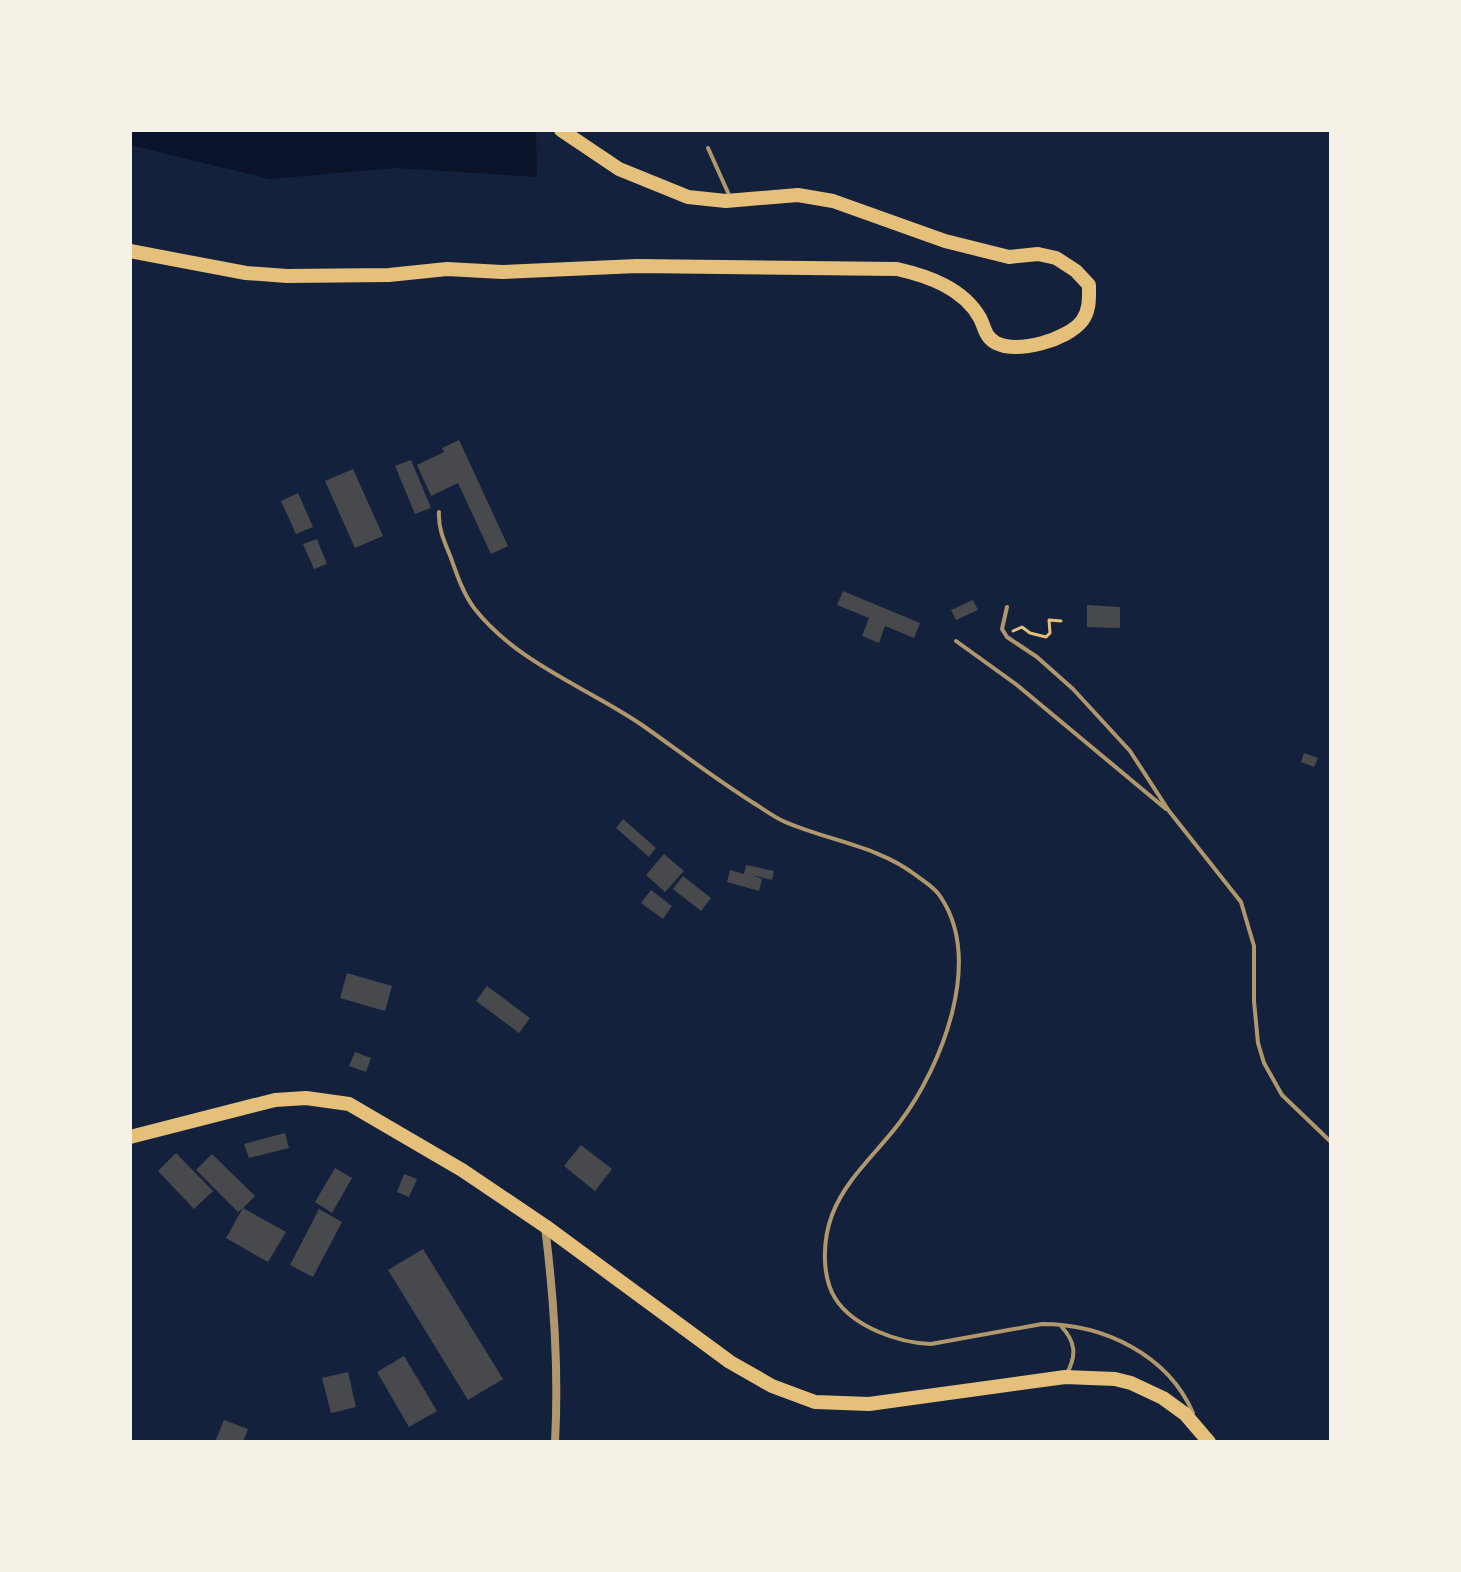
<svg xmlns="http://www.w3.org/2000/svg" width="1461" height="1572" font-family="'Golos Text',sans-serif">
<rect width="100%" height="100%" fill="#14213d"/>
<path fill="#0b132b" d="M 130,130 L 536,130 L 537,177 L 397,168 L 269,179 L 130,145 Z"/>
<path fill="#48494c" d="M 459,440 L 508,546 L 491,554 L 458,483 L 431,496 L 417,465 L 444,452 L 442,448 Z
M 411,460 L 431,508 L 415,514 L 395,466 Z
M 353,469 L 383,536 L 355,548 L 325,481 Z
M 298,493 L 313,527 L 296,534 L 281,501 Z
M 317,539 L 327,564 L 314,569 L 303,544 Z
M 843,591 L 920,623 L 914,638 L 885,626 L 879,643 L 862,636 L 869,618 L 837,605 Z
M 973,600 L 978,610 L 956,620 L 951,610 Z
M 1087,605 L 1120,607 L 1120,628 L 1087,627 Z
M 1304,753 L 1318,758 L 1314,767 L 1301,762 Z
M 623,819 L 656,848 L 649,857 L 616,828 Z
M 664,854 L 684,871 L 665,892 L 646,875 Z
M 746,865 L 774,871 L 772,880 L 752,875 L 762,879 L 759,891 L 727,882 L 730,870 L 744,874 Z
M 683,876 L 711,898 L 701,911 L 673,889 Z
M 651,890 L 672,906 L 663,919 L 641,903 Z
M 347,973 L 392,986 L 385,1011 L 340,998 Z
M 487,986 L 530,1018 L 519,1033 L 476,1001 Z
M 355,1052 L 371,1058 L 366,1072 L 349,1066 Z
M 285,1133 L 289,1148 L 249,1158 L 244,1144 Z
M 581,1145 L 612,1169 L 595,1191 L 564,1166 Z
M 176,1153 L 213,1191 L 194,1209 L 158,1171 Z
M 212,1154 L 255,1196 L 243,1208 L 286,1232 L 268,1262 L 226,1238 L 243,1208 L 238,1212 L 196,1170 Z
M 335,1168 L 352,1178 L 332,1213 L 315,1202 Z
M 404,1174 L 417,1179 L 409,1197 L 397,1192 Z
M 319,1209 L 342,1222 L 313,1277 L 290,1265 Z
M 423,1249 L 503,1379 L 468,1400 L 388,1270 Z
M 404,1356 L 437,1411 L 409,1427 L 377,1372 Z
M 348,1372 L 356,1407 L 331,1413 L 322,1378 Z
M 224,1420 L 248,1429 L 243,1442 L 215,1442 Z"/>
<g fill="none" stroke-linecap="round" stroke-linejoin="round">
<path stroke="#e5c07b" stroke-width="3" d="M 1013,631 L 1022,627 L 1030,633 L 1046,637 L 1050,633 L 1049,620 L 1061,621"/>
<path stroke="#b1986c" stroke-width="4" d="M 708,148 L 730,197
M 439,512 C 438,529 445,543 451,558 C 457,575 463,593 474,608 C 517,663 586,687 642,725 C 679,751 714,778 752,802 C 762,808 772,816 783,821 C 828,841 877,845 917,876 C 925,882 934,887 940,896 C 984,960 942,1066 900,1122 C 877,1153 846,1178 832,1215 C 823,1239 821,1275 835,1298 C 853,1327 899,1343 931,1344 L 1042,1324 C 1104,1324 1168,1355 1193,1413
M 1007,607 L 1002,629 L 1007,637 L 1037,657 L 1073,689 L 1130,751 L 1169,811 L 1241,902 L 1254,946 L 1254,1001 L 1258,1043 L 1264,1063 L 1282,1095 L 1331,1142
M 956,641 L 1017,685 L 1166,809
M 1061,1326 C 1076,1342 1077,1356 1066,1375"/>
<path stroke="#b1986c" stroke-width="8" d="M 545,1227 C 554,1298 559,1370 555,1442"/>
<path stroke="#e5c07b" stroke-width="14" d="M 130,251 L 246,273 L 287,276 L 389,275 L 447,269 L 502,272 L 637,266 L 897,269 C 928,276 963,288 980,318 C 985,328 985,337 996,343 C 1018,354 1067,340 1082,321 C 1090,310 1089,298 1089,285 L 1076,271 L 1056,258 L 1038,254 L 1009,257 L 945,241 L 833,201 L 798,195 L 726,201 L 688,197 L 619,169 L 561,130
M 130,1137 L 275,1100 L 306,1098 L 349,1104 L 462,1170 L 545,1226 L 730,1362 L 772,1386 L 815,1402 L 869,1404 L 1065,1377 L 1115,1379 L 1131,1383 L 1163,1398 L 1185,1414 L 1209,1442"/>
</g>
<rect width="1461" height="1572" fill="none" stroke="#f6f1e7" stroke-width="264"/>
</svg>
